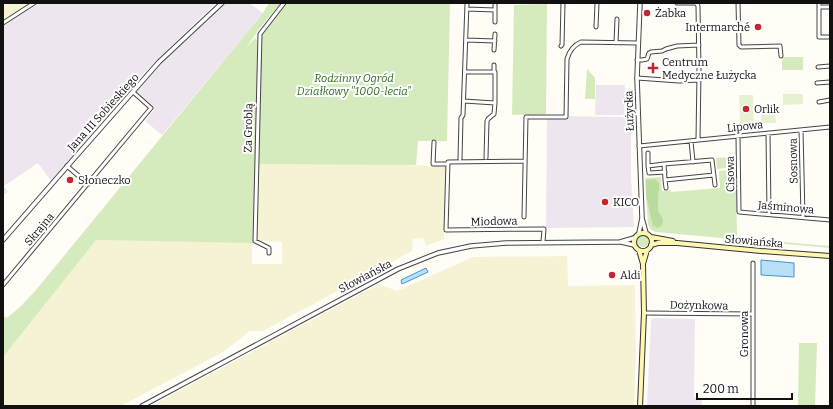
<svg xmlns="http://www.w3.org/2000/svg" width="833" height="409" font-family="Bitter,serif">
<rect width="100%" height="100%" fill="#fffdf5"/>
<path fill="#eee6ef" d="M 38,3 L 216,3 L 161,56 L 145,72 L 51,181 L 38,163 L 4,186 L 8,192 L 3,195 L 3,26 Z
M 223,3 L 249,3 L 263,13 L 162,135 L 145,121 L 155,109 L 132,89 L 163,56 L 193,31 Z
M 596,85 L 625,85 L 624,115 L 595,115 Z
M 547,116 L 629,117 L 631,134 L 631,177 L 634,227 L 546,228 Z
M 653,318 L 695,319 L 694,397 L 702,398 L 702,406 L 647,406 L 651,321 Z"/>
<path fill="#f6f3d4" d="M 3,3 L 30,3 L 3,21 Z
M 259,162 L 446,166 L 444,239 L 426,246 L 423,238 L 413,239 L 412,251 L 263,331 L 250,331 L 223,352 L 121,406 L 3,406 L 3,357 L 95,240 L 252,242 L 252,264 L 282,264 L 282,242 L 257,241 Z
M 567,256 L 568,286 L 635,285 L 636,353 L 634,406 L 151,406 L 379,284 L 397,291 L 473,257 Z"/>
<path fill="#d5ebbd" d="M 269,3 L 281,3 L 259,29 L 246,48 L 255,38 L 258,42 L 253,243 L 96,240 L 3,357 L 3,316 L 7,318 L 21,306 L 36,290 L 263,13 Z
M 287,3 L 450,3 L 447,141 L 418,141 L 416,165 L 258,164 L 261,35 L 271,22 Z
M 547,4 L 546,114 L 512,115 L 514,5 Z
M 782,57 L 803,57 L 803,70 L 782,70 Z
M 587,69 L 595,78 L 595,99 L 585,99 Z
M 734,157 L 735,167 L 717,169 L 716,158 Z
M 734,169 L 734,172 L 736,172 L 737,238 L 830,246 L 830,248 L 656,232 C 652,231 650,229 648,224 L 645,178 L 661,177 L 662,191 L 670,190 L 671,192 L 720,188 L 719,171 Z
M637 241a6 6 0 1 1 12 0a6 6 0 1 1-12 0Z
M 799,343 L 817,343 L 815,406 L 798,406 Z"/>
<path fill="#b9dc9c" d="M 654,179 C 663,183 658,191 658,198 C 658,202 658,207 658,212 C 663,216 666,225 658,228 L 653,226 L 652,222 L 646,196 L 646,180 Z"/>
<path fill="#e6f2cf" d="M 783,94 L 803,94 L 803,104 L 783,105 Z
M 739,95 L 753,95 L 754,124 L 740,124 Z
M 775,114 L 776,123 L 761,123 L 761,115 Z"/>
<path fill="#b9e0f7" stroke="#3f96cf" d="M 761,260 L 794,263 L 794,277 L 761,275 Z
M 426,268 L 428,272 L 402,284 L 401,280 Z"/>
<g fill="none" stroke-linecap="round" stroke-linejoin="round">
<defs>
<path id="minor" d="M 677,3 L 695,3 L 697,4 L 698,6 L 699,71 L 698,140
M 738,3 L 739,45 L 741,47 L 780,46 L 781,56
M 819,3 L 819,37 L 828,37
M 819,7 L 830,7
M 467,9 L 495,10
M 495,22 L 495,5
M 3,23 L 34,3
M 596,27 L 597,3
M 466,40 L 495,41
M 616,43 L 617,19
M 561,46 L 562,45 L 563,3
M 494,50 L 495,34
M 637,60 L 642,60 L 647,59 L 649,53 L 651,52 L 662,51 L 666,49 L 677,46 L 699,45
M 818,67 L 830,66
M 494,72 L 494,65
M 637,78 L 679,81 L 699,80
M 817,83 L 830,82
M 464,101 L 495,103 L 495,72 L 465,72
M 819,102 L 830,100
M 801,130 L 803,217
M 768,133 L 769,214
M 738,136 L 739,212 L 830,220
M 691,141 L 693,162
M 434,142 L 433,164 L 448,164
M 639,146 L 830,127
M 648,153 L 648,166
M 486,158 L 487,121 L 488,119 L 494,114 L 495,103
M 460,159 L 461,118 L 463,115 L 467,3
M 525,161 L 448,162 L 446,230 L 544,229 L 543,242
M 664,164 L 648,166 L 649,173 L 665,172
M 67,166 L 88,184
M 714,175 L 665,180 L 664,164 L 712,160 L 715,185
M 665,180 L 666,188
M 524,217 L 526,117 L 566,117 L 567,59 C 569,52 574,45 581,42 L 638,43
M 269,253 L 269,248 L 255,241 L 260,34 L 284,3
M 3,285 L 151,108 L 133,92
M 644,313 L 753,314
M 753,406 L 753,263"/>
<path id="tertiary" d="M 640,3 L 637,78 L 642,218 L 646,233
M 639,233 L 642,218
M 3,240 L 71,162 L 159,62 L 222,3
M 621,242 L 634,245
M 142,406 L 398,269 L 438,253 L 471,246 L 506,243 L 620,242 L 634,238"/>
<path id="secondary" d="M634 242a9 9 0 1 1 18 0a9 9 0 1 1-18 0Z
M 651,237 L 673,241
M 651,245 L 658,243 L 677,243 L 761,251 L 830,256
M 639,250 L 643,264
M 640,406 L 644,313 L 643,264 L 647,250"/>
</defs>
<use href="#minor" stroke="#444" stroke-width="5"/>
<use href="#tertiary" stroke="#444" stroke-width="5.5"/>
<use href="#secondary" stroke="#333" stroke-width="6"/>
<use href="#minor" stroke="#fff" stroke-width="3"/>
<use href="#tertiary" stroke="#fff" stroke-width="3.5"/>
<use href="#secondary" stroke="#fff6b0" stroke-width="4"/>
</g>
<g fill="#c4262e" stroke="#fff" stroke-width="1.5">
<circle cx="647" cy="13" r="4"/>
<circle cx="758" cy="27" r="4"/>
<path d="M651 62h4v4h4v4h-4v4h-4v-4h-4v-4h4z"/>
<circle cx="746" cy="109" r="4"/>
<circle cx="70" cy="180" r="4"/>
<circle cx="605" cy="202" r="4"/>
<circle cx="612" cy="275" r="4"/>
</g>
<g text-anchor="middle" stroke-width="4" stroke-linejoin="round" paint-order="stroke">
<g font-size="11" fill="#111" stroke="#fff" text-anchor="start">
<text x="655" y="17">Żabka</text>
<text x="750" y="31" text-anchor="end">Intermarché</text>
<text x="662" y="66">Centrum<tspan x="662" dy="13">Medyczne Łużycka</tspan></text>
<text x="754" y="113">Orlik</text>
<text x="78" y="184">Słoneczko</text>
<text x="613" y="206">KICO</text>
<text x="620" y="279">Aldi</text>
</g>
<g font-size="11" font-style="italic" fill="#2f6b1f" stroke="#fff">
<text x="354" y="82">Rodzinny Ogród<tspan x="354" dy="13">Działkowy "1000-lecia"</tspan></text>
</g>
<g font-size="11" fill="#111" stroke="#fff">
<text transform="translate(629 111) rotate(-92)" y="4">Łużycka</text>
<text transform="translate(103 112) rotate(-48)" y="4">Jana III Sobieskiego</text>
<text transform="translate(745 126) rotate(-6)" y="4">Lipowa</text>
<text transform="translate(248 128) rotate(-89)" y="4">Za Groblą</text>
<text transform="translate(793 161) rotate(-91)" y="4">Sosnowa</text>
<text transform="translate(730 174) rotate(-91)" y="4">Cisowa</text>
<text transform="translate(786 207) rotate(5)" y="4">Jaśminowa</text>
<text transform="translate(494 221) rotate(-1)" y="4">Miodowa</text>
<text transform="translate(39 229) rotate(-50)" y="4">Skrajna</text>
<text transform="translate(754 241) rotate(5)" y="4">Słowiańska</text>
<text transform="translate(365 276) rotate(-28)" y="4">Słowiańska</text>
<text transform="translate(699 305) rotate(1)" y="4">Dożynkowa</text>
<text transform="translate(744 334) rotate(-90)" y="4">Gronowa</text>
</g>
</g>
<rect width="833" height="409" fill="none" stroke="#111111" stroke-width="8"/>
<path d="M697 393v6h95v-6" fill="none" stroke="#111111" stroke-width="2"/>
<text x="703" y="393" font-size="12" fill="#111111" stroke="#ffffff" stroke-width="3" paint-order="stroke">200 m</text>
</svg>
